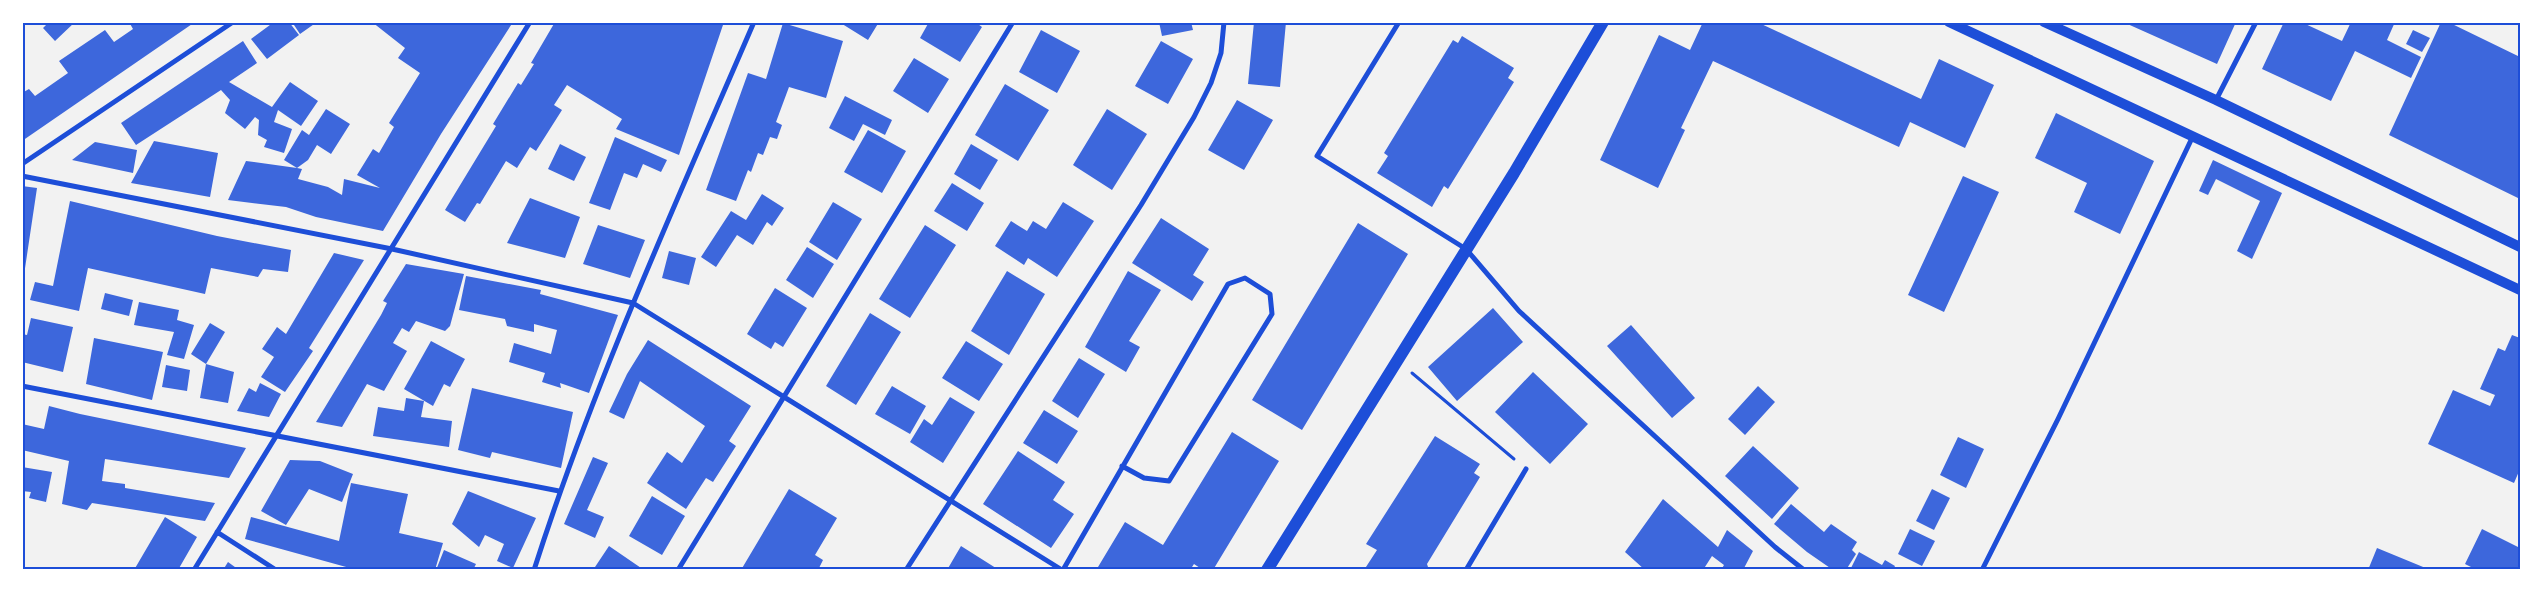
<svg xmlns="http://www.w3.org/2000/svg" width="2543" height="592" font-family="Barlow,sans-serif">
<rect width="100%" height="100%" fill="#f2f2f2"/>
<path fill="#3d67dc" d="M 49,22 L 75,22 L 55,41 L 43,28 Z
M 129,22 L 195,22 L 22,141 L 22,93 L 29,89 L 35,96 L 68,73 L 59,61 L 105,30 L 114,42 L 133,29 Z
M 274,22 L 289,22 L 299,35 L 267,59 L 251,39 Z
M 292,22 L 317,22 L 300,34 Z
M 372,22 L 513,22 L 441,134 L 383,231 L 316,217 L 286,207 L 228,200 L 246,161 L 297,168 L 284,160 L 302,130 L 309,135 L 326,109 L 350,124 L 331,154 L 317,145 L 308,160 L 297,168 L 302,169 L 298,179 L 328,187 L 342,195 L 344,179 L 380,188 L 357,175 L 373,149 L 379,153 L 394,127 L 389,123 L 420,73 L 398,58 L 405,48 Z
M 555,22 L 724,22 L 679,155 L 616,129 L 622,119 L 567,85 L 554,105 L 562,110 L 536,151 L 530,147 L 517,168 L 506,161 L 480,204 L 477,203 L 465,222 L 445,210 L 496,126 L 493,124 L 518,83 L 521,85 L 534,64 L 531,63 Z
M 839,22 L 879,22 L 868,40 Z
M 929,22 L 975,22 L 982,27 L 960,62 L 920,38 Z
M 1159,22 L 1191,22 L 1193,30 L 1162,36 Z
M 1254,22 L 1286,22 L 1280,87 L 1248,84 Z
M 1703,22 L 1757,22 L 1921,99 L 1939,59 L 1994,85 L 1965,148 L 1910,122 L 1899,147 L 1713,61 L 1681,128 L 1685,130 L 1658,188 L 1600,160 L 1659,35 L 1690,50 Z
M 2123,22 L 2236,22 L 2217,64 Z
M 2284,22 L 2301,22 L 2342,41 L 2351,22 L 2395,22 L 2387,40 L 2421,57 L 2411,78 L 2355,51 L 2331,101 L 2262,69 Z
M 2441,22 L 2448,22 L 2520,57 L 2520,199 L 2389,135 Z
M 783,23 L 843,41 L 826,98 L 789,87 L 776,122 L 782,125 L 777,139 L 770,137 L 763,155 L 758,153 L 751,172 L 748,170 L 736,201 L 706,190 L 748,73 L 766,79 Z
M 1041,30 L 1080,51 L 1057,93 L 1019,72 Z
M 2413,30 L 2430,38 L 2422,52 L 2406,44 Z
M 1462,36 L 1514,68 L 1508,78 L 1514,82 L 1448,189 L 1444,186 L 1432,207 L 1377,173 L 1388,156 L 1384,153 L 1453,40 L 1458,43 Z
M 243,41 L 257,63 L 229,82 L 272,107 L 290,82 L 318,101 L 301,126 L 278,110 L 274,122 L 292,129 L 284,153 L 264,147 L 267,140 L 258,135 L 259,120 L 255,117 L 245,129 L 225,113 L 230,100 L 221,90 L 136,145 L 121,123 Z
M 1161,41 L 1193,59 L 1168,104 L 1135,86 Z
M 914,58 L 949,79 L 928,113 L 893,91 Z
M 1005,84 L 1049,110 L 1018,161 L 975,135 Z
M 845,96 L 892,120 L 885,135 L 863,124 L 854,141 L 829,128 Z
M 1237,100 L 1273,120 L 1244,170 L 1208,150 Z
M 1107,109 L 1147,134 L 1112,190 L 1073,165 Z
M 2056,113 L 2154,161 L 2120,234 L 2074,212 L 2087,183 L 2035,158 Z
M 868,130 L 906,151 L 882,193 L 844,172 Z
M 615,137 L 667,160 L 661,172 L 643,164 L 637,178 L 624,173 L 610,210 L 589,203 Z
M 154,141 L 218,153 L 210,197 L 131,183 Z
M 95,142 L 137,150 L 133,173 L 72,160 Z
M 560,144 L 586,157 L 574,181 L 548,169 Z
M 971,144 L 998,160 L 980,190 L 954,174 Z
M 2213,160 L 2282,193 L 2252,259 L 2237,251 L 2260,201 L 2216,179 L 2208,195 L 2199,191 Z
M 1963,176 L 1999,192 L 1944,312 L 1908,295 Z
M 952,183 L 984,203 L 967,231 L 934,211 Z
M 22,186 L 37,188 L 24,275 L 22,275 Z
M 762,194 L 784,208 L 772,226 L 767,222 L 753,245 L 737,235 L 716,267 L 701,257 L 731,211 L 746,220 Z
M 530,198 L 580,217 L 565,258 L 507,243 Z
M 70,201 L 217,236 L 291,250 L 288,272 L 263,269 L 258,277 L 211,268 L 205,294 L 88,268 L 79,311 L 30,300 L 35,282 L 53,286 Z
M 833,202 L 862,219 L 837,260 L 809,242 Z
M 1063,202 L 1094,221 L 1057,277 L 1028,258 L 1024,265 L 995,246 L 1011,221 L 1027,231 L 1033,221 L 1046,229 Z
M 1161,218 L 1209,249 L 1193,275 L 1204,282 L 1192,301 L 1132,263 Z
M 1358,223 L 1408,254 L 1302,430 L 1252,400 Z
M 598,225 L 645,240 L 630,278 L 583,264 Z
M 925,225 L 956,245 L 910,318 L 879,299 Z
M 807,247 L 834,264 L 813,298 L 786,280 Z
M 669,251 L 696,258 L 689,285 L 662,278 Z
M 334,253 L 364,260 L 309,348 L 313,351 L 285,392 L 261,377 L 274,357 L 262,349 L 277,327 L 286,334 Z
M 406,264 L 464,274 L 450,326 L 445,331 L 416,321 L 409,332 L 402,328 L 393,343 L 407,351 L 384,391 L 367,384 L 342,427 L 316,422 L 381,315 L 387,303 L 383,301 Z
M 1007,271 L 1045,294 L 1009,355 L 971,331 Z
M 1128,271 L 1161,290 L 1129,341 L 1140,347 L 1126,372 L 1085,347 Z
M 466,276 L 541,290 L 540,294 L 618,315 L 589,393 L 560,383 L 561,388 L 542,382 L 545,373 L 509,362 L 514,343 L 551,354 L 557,330 L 534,324 L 534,332 L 507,326 L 505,319 L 459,310 Z
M 775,288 L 807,308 L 783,347 L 775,342 L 771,349 L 747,334 Z
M 105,293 L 133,300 L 129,316 L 101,309 Z
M 139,302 L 179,310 L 177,320 L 194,325 L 184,359 L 167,355 L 174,332 L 134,325 Z
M 1493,308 L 1523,342 L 1457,401 L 1428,367 Z
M 870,313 L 901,332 L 856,405 L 826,386 Z
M 31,318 L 73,327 L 63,372 L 22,362 L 22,334 L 27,335 Z
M 210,323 L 225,332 L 206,364 L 191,354 Z
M 1631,325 L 1695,398 L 1672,418 L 1607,346 Z
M 2512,335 L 2520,338 L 2520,469 L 2514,483 L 2428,444 L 2453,390 L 2490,406 L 2495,395 L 2480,389 L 2498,348 L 2505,351 Z
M 94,338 L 163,352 L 152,400 L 86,384 Z
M 648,340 L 751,406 L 729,441 L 736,446 L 713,482 L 706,478 L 686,509 L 647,483 L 667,452 L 682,463 L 705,426 L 640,381 L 624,419 L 609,412 L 627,374 Z
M 431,341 L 465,359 L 450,387 L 444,384 L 433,406 L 404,389 Z
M 966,341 L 1003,364 L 979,401 L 942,378 Z
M 1079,358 L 1105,374 L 1078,418 L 1052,401 Z
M 206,364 L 234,372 L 228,403 L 200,398 Z
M 166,365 L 190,370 L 187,391 L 162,387 Z
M 1533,372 L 1588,424 L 1550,464 L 1495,412 Z
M 260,383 L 281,394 L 269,417 L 237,411 L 249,388 L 256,392 Z
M 892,386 L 926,406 L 910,434 L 875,414 Z
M 1758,386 L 1775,402 L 1745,435 L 1728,419 Z
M 472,388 L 573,412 L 561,468 L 492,452 L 490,458 L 458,450 Z
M 950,397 L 975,412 L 943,463 L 910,442 L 924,419 L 932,425 Z
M 406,398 L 424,401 L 421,417 L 452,421 L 449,447 L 373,436 L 378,407 L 404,411 Z
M 49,406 L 80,414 L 246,448 L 229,478 L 105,459 L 102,481 L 125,484 L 125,488 L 215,503 L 205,521 L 92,503 L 87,510 L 62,504 L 69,461 L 22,450 L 22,424 L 44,429 Z
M 1044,410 L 1078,431 L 1057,464 L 1023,443 Z
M 1232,432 L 1279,461 L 1213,570 L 1203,570 L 1194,564 L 1190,570 L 1101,570 L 1098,567 L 1125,522 L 1163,545 Z
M 1435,436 L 1480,464 L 1474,473 L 1480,477 L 1427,564 L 1429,570 L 1364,570 L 1377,550 L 1366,544 Z
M 1958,437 L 1984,449 L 1966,488 L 1940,475 Z
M 1753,446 L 1799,488 L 1772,519 L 1725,476 Z
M 1018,451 L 1065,482 L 1053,500 L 1074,514 L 1051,548 L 983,504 Z
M 593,457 L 608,463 L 587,510 L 604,517 L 595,538 L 564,524 Z
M 290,460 L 320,461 L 353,474 L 342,502 L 309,489 L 286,525 L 261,511 Z
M 22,467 L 52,472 L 46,502 L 29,498 L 31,492 L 22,491 Z
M 351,483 L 408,494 L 399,533 L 443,543 L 435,570 L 357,570 L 245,539 L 251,517 L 339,541 Z
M 789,489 L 837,518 L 815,555 L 823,560 L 818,570 L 741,570 Z
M 1932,489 L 1950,498 L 1934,530 L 1916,521 Z
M 468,491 L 536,518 L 513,568 L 497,561 L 504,544 L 485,535 L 479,547 L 452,524 Z
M 652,496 L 685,516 L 662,555 L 629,536 Z
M 1663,499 L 1718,547 L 1727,530 L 1753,551 L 1743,570 L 1721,570 L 1724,565 L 1712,556 L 1703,570 L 1645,570 L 1625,552 Z
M 1791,504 L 1824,532 L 1831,524 L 1857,542 L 1852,550 L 1856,554 L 1846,570 L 1833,570 L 1807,552 L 1774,524 Z
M 165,517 L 197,537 L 178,570 L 134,570 Z
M 1910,529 L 1935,541 L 1922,566 L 1898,554 Z
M 2482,529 L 2520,548 L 2520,563 L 2517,570 L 2477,570 L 2465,564 Z
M 609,546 L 644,570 L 593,570 Z
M 961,546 L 999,570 L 947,570 Z
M 2377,548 L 2428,569 L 2427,570 L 2368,570 Z
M 444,550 L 476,564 L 473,570 L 436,570 Z
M 1859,552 L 1882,565 L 1885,560 L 1895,566 L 1893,570 L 1850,570 Z
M 228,562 L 239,570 L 223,570 Z"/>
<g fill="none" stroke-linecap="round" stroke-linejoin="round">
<path stroke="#1d4ed8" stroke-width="3" d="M 1412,373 L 1514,459"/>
<path stroke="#1d4ed8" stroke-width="5" d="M 1399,22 L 1317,156 L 1466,249 L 1519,311 L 1775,547 L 1804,570
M 2216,100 L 2256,22
M 22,164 L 233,22
M 22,176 L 392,249 L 633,303 L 1062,570
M 22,386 L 559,491
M 217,532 L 276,570
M 194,570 L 530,22
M 534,570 C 594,382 676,203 754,22
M 678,570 L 1013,22
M 906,570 L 1141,205 L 1194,117 L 1211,83 L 1221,53 L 1224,22
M 1063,570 L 1228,284 L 1245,278 L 1270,294 L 1272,314 L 1169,481 L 1144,478 L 1122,466
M 1466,570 L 1526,469
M 1982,570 L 2058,419 L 2193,136"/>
<path stroke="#1d4ed8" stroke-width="10" d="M 1949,22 L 2520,290
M 2044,22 L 2216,100 L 2520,247"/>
<path stroke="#1d4ed8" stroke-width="12" d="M 1267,570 L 1514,173 L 1603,22"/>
</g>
<rect width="2543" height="592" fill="none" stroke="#ffffff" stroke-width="48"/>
<rect x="24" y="24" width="2495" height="544" fill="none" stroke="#1d4ed8" stroke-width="2"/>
</svg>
